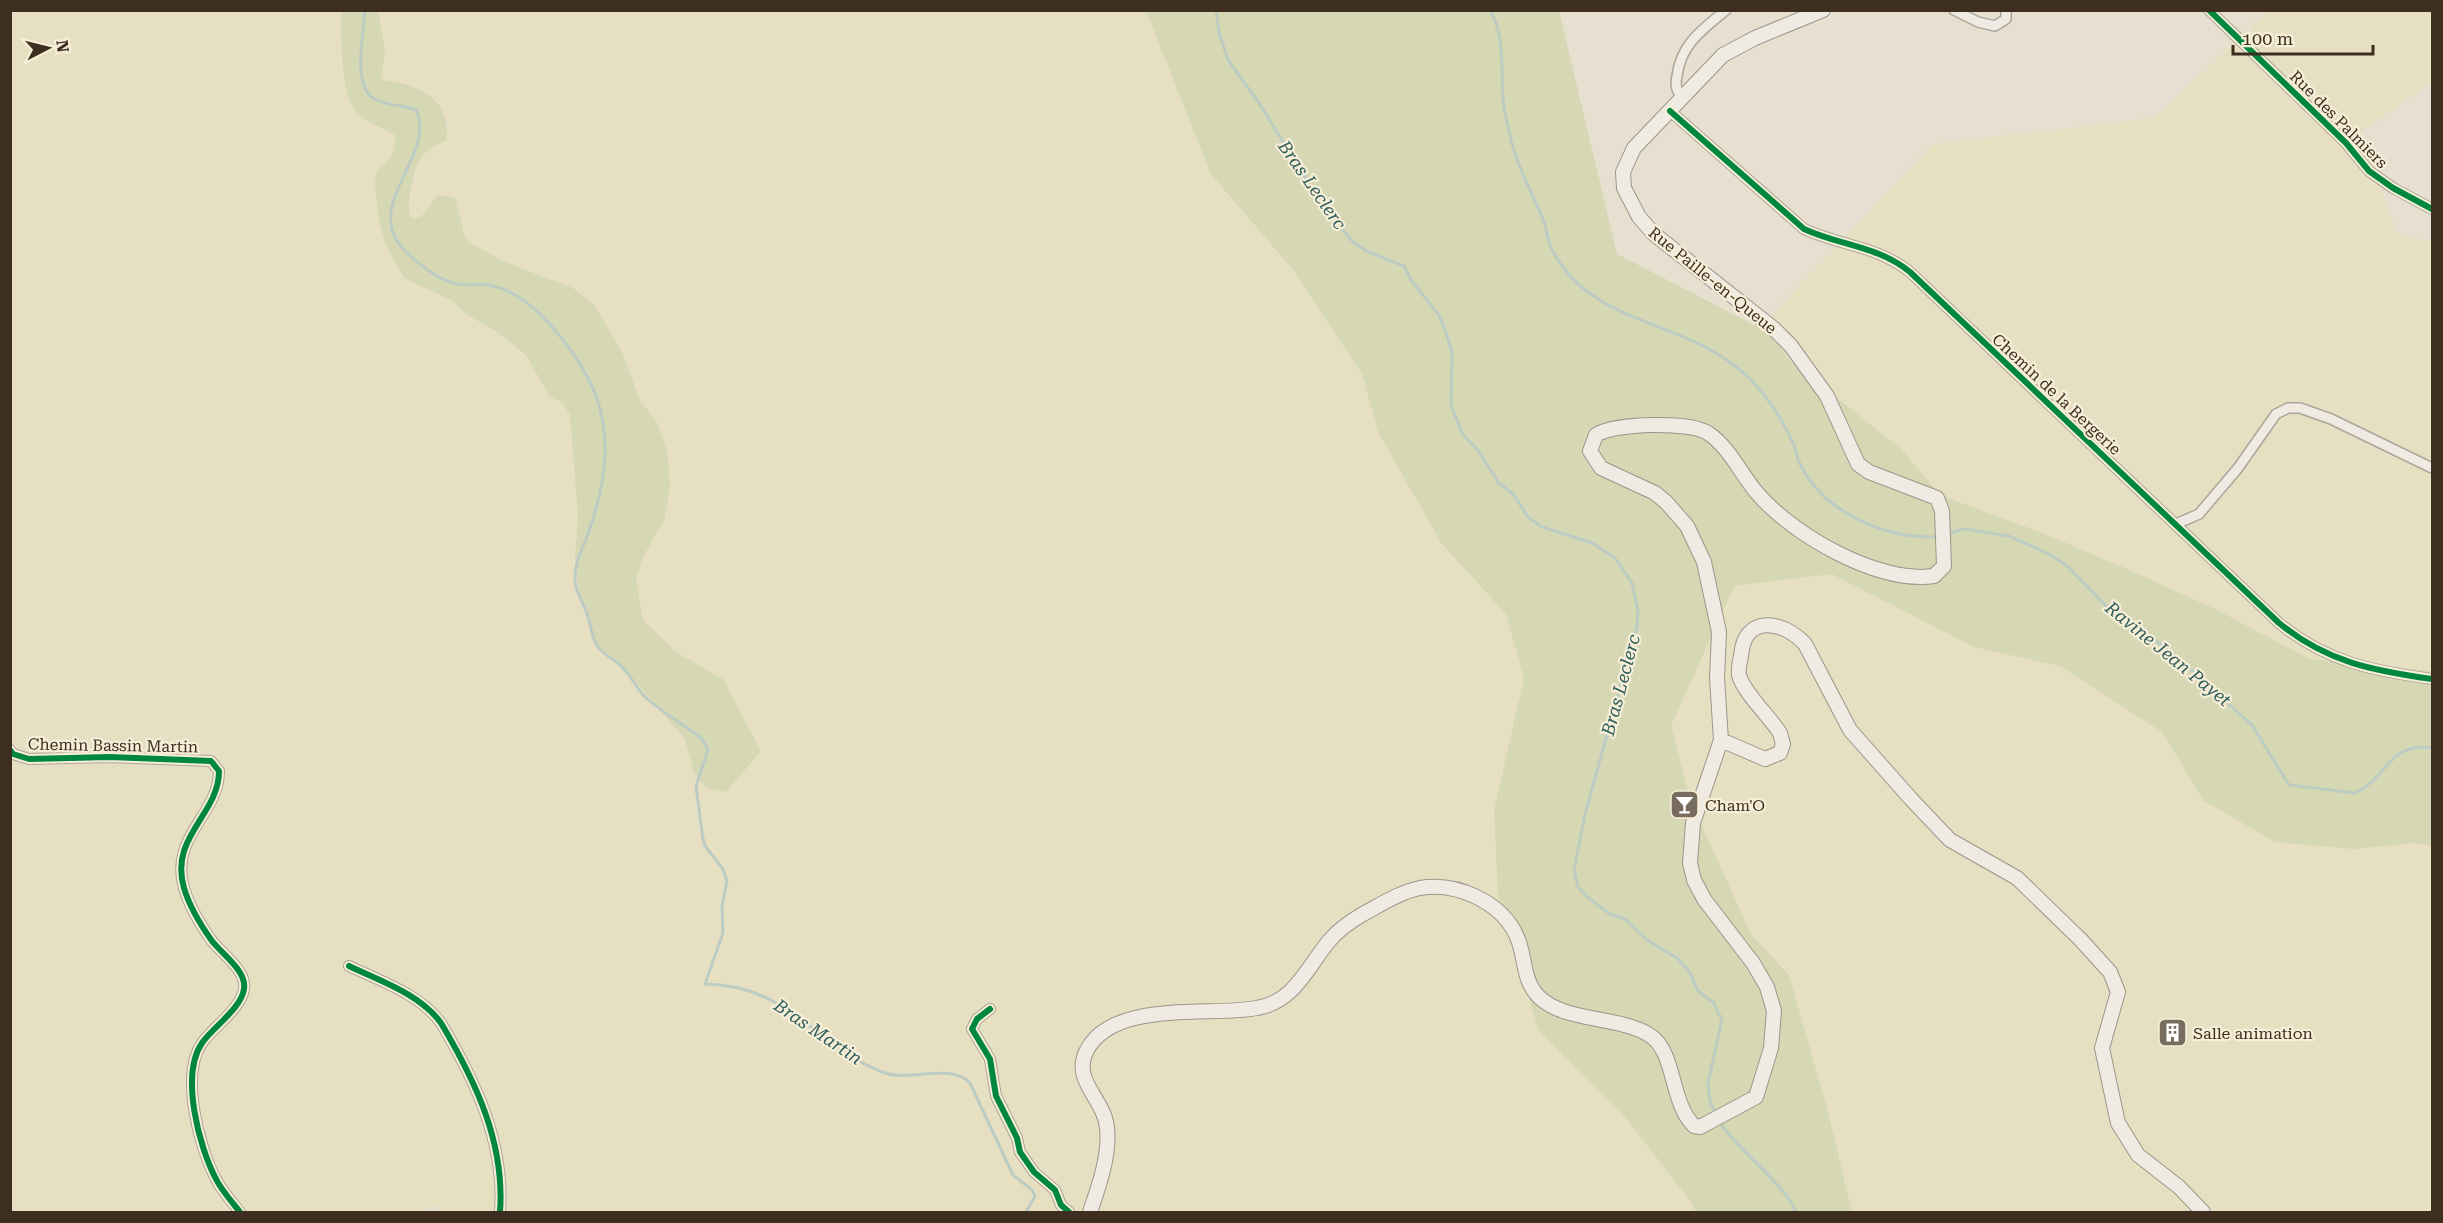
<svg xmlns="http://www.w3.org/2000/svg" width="2443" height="1223" font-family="'Roboto Serif',serif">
<rect width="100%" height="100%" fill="#e7e0d1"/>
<path fill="#e6dfc2" d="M 10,11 L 341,11 L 345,70 L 370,123 L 395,135 L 397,147 L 388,163 L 377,171 L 379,221 L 387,248 L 404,278 L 451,300 L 466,314 L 513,344 L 526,355 L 550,397 L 562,402 L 570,415 L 578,515 L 575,558 L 580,599 L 589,615 L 592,633 L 601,649 L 620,664 L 685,739 L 689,752 L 726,791 L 761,750 L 723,679 L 676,652 L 643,620 L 636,579 L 642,559 L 657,422 L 640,401 L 628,365 L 607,332 L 544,276 L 502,261 L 469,242 L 464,235 L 455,198 L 438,196 L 421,217 L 411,218 L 408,211 L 409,192 L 420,163 L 425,152 L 436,147 L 448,123 L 433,97 L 419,88 L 381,80 L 385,50 L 378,11 L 1146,11 L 1211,174 L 1294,271 L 1362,374 L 1379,434 L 1442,544 L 1506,614 L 1524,679 L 1494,810 L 1498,893 L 1539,1031 L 1620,1111 L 1692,1203 L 1696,1212 L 440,1212 L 434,1204 L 426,1212 L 11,1212 Z
M 2267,11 L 2432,11 L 2432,85 L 2429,84 L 2361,132 L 2397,234 L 2432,242 L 2432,671 L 2310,660 L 2215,609 L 2127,569 L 2045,534 L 1940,495 L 1902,450 L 1785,357 L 1766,321 L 1933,144 L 2155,118 Z
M 1832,574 L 1974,647 L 2060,666 L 2162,732 L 2203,800 L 2354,849 L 2414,843 L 2432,846 L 2432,1212 L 1852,1212 L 1826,1104 L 1789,975 L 1751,934 L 1691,802 L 1671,726 L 1733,586 Z"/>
<path fill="#d6d7b3" d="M 341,11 L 378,11 L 385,50 L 381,80 C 420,84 449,97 447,140 C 440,144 430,148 425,153 C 414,164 405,204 411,218 L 421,217 L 438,195 L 455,198 L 464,234 L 469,242 L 502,261 L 573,288 L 594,305 L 623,354 L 640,401 L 657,422 L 667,452 L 670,483 L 665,518 L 642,559 L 636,579 L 643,620 L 676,652 L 723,679 L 761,751 L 726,792 L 707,788 L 694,773 L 685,739 L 620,664 L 601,649 L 592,633 L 589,615 L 580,599 L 575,558 L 578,515 L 570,415 L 562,402 L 550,397 L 526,355 L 497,332 L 466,314 L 451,300 L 404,278 L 387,248 L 379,221 L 375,182 L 377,171 C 390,161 397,152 395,135 C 381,127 363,122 353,107 C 340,88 342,34 341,11 Z
M 1146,11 L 1559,11 L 1617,254 L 1760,328 L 1766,321 L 1786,357 L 1902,450 L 1940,495 L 2045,534 L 2127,569 L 2215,609 L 2310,659 L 2432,671 L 2432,846 L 2414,843 L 2354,849 L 2275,842 L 2203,800 L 2162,732 L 2060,666 L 1974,647 L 1832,574 L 1734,586 L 1671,726 L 1691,802 L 1751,934 L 1789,975 L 1826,1104 L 1852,1212 L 1696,1212 L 1692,1203 L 1620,1111 L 1539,1031 L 1498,893 L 1494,810 L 1524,679 L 1506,614 L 1442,544 L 1379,434 L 1362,374 L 1294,271 L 1211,174 Z"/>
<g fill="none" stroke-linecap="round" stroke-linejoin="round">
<path stroke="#bcccc2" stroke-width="3" d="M 365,10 C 364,33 351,87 375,99 C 387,106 402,105 416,110 C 436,151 372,198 396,239 C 406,256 437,280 457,284 C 468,286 481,283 493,286 C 532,294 570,345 588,378 C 614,428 607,480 589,531 C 584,546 574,563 575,579 C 575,593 585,605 588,617 C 592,628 591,638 598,647 C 603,654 612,658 619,664 C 629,672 635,686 644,696 C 661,712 684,724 702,739 L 708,750 L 696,786 L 703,839 L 705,846 L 723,869 L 727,881 L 722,906 L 723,933 L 705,984 C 789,985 816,1046 882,1072 C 910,1083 950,1062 970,1083 L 1013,1175 L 1032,1190 L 1035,1196 L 1026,1212
M 1216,10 L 1219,32 L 1228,60 L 1259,103 L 1321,203 L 1351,240 L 1366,251 L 1404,266 L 1411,280 L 1439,315 L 1447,335 L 1452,353 L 1451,405 L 1463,435 L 1478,450 L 1498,482 L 1514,495 L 1528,517 L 1542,527 L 1592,543 L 1615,558 L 1632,583 L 1638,611 L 1637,627 L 1585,814 L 1574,870 L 1578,887 L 1587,897 L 1610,914 L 1625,919 L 1647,940 L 1677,958 L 1689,971 L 1698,991 L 1713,1002 L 1722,1020 L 1708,1083 L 1710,1102 L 1716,1114
M 1490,10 C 1505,34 1501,72 1503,99 C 1504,111 1507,123 1510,135 C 1516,165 1531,190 1543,219 C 1546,227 1547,236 1550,245 C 1584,322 1676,319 1735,366 C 1760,385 1781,415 1794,445 C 1796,450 1797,457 1799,462 C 1823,513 1885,539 1939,537
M 1948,534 L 1964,529 L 2009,536 L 2051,555 L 2068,567 L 2105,605 L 2169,650 L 2252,725 L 2289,785 L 2355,793 C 2388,778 2389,741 2432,748
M 1718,1120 C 1736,1149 1786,1185 1796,1212"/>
<defs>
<path id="street" d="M 1954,10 L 1978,22 L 1995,26 L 2006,19 L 2006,10
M 2209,10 L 2346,143 L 2369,171 L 2393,188 L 2432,209
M 1682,98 C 1676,91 1675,84 1677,76 C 1681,44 1702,30 1726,10
M 1670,111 L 1804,229 C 1841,246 1878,246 1910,272 L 2279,623 C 2326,662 2374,671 2432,679
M 2176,524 L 2199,514 L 2238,468 L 2276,414 L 2288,408 L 2300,408 L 2331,419 L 2432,468
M 10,750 L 13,754 L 29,759 L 110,757 L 211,761 L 219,771 C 219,815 169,836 184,888 C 189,905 202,927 212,941 C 222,954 247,971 244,989 C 241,1009 213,1027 202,1043 C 180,1075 199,1147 216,1179 C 222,1191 232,1202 240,1212
M 349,966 C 380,981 420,994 441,1023 C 476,1082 505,1143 500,1212
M 990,1009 L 977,1019 L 972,1029 L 990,1059 L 996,1096 L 1017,1138 L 1020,1152 L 1034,1172 L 1055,1190 L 1061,1205 L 1069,1212"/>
<path id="secondary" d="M 1721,740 L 1765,759 L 1780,753 L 1783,744 L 1780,733 C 1770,717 1743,692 1739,675 C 1738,669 1740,661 1741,656 C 1744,614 1783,620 1805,644 L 1850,730 L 1911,799 L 1950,840 L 2017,878 L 2080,939 L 2110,972 L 2118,992 L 2102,1048 L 2118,1123 L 2138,1155 L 2179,1187 L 2203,1212
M 1090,1212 C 1099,1186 1110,1155 1107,1128 C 1105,1100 1072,1081 1086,1052 C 1111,999 1210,1017 1257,1008 C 1294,1002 1307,968 1329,941 C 1338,930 1351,921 1363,914 C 1380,905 1400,892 1420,888 C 1457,882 1502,902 1517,937 C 1526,957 1522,979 1538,996 C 1564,1023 1620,1015 1651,1036 C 1676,1054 1670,1102 1694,1126 L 1700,1127 L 1756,1097 L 1771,1048 L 1774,1011 L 1767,987 L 1753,963 L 1704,899 L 1694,880 L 1690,863 L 1693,823 L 1721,740 L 1717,678 L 1719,632 L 1704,562 L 1687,526 L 1666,502 L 1655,493 L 1601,468 L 1590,451 L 1596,435 C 1614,423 1689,421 1708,433 C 1729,447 1741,474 1757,493 C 1793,535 1878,584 1934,576 L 1944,566 L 1942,511 L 1937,498 L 1869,472 L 1858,464 L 1827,396 L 1791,346 L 1773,328 L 1654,234 L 1639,217 L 1624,188 L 1623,172 L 1634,148 L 1723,55 L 1755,38 L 1823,10"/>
</defs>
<use href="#street" stroke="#ada599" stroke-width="12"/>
<use href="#secondary" stroke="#9c958a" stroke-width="16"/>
<use href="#street" stroke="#efebe3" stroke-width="9"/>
<use href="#secondary" stroke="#efebe3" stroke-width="14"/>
<defs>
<path id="cycleway" d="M 2209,10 L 2346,143 L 2369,171 L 2393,188 L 2432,209
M 1670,111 L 1804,229 C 1841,246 1878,246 1910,272 L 2279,623 C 2326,662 2374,671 2432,679
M 10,750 L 13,754 L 29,759 L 110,757 L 211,761 L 219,771 C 219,815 169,836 184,888 C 189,905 202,927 212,941 C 222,954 247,971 244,989 C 241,1009 213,1027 202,1043 C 180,1075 199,1147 216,1179 C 222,1191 232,1202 240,1212
M 349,966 C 380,981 420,994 441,1023 C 476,1082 505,1143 500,1212
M 990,1009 L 977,1019 L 972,1029 L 990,1059 L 996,1096 L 1017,1138 L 1020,1152 L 1034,1172 L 1055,1190 L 1061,1205 L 1069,1212"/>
</defs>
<use href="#cycleway" stroke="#f7eed8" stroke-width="10"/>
<use href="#cycleway" stroke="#00873e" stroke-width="6"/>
</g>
<defs>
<symbol id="bar-square" viewBox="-11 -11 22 22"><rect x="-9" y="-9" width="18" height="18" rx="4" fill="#786c5e" stroke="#f7eed8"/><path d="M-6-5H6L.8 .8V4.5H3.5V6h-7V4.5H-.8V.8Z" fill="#fff"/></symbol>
<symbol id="building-square" viewBox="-11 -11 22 22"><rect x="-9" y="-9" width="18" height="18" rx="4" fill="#786c5e" stroke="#f7eed8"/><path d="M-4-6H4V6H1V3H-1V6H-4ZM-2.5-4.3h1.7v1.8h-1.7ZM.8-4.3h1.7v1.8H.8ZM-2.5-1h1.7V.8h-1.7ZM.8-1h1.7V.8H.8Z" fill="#fff"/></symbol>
</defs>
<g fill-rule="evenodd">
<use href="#bar-square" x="1668" y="788" width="33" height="33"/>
<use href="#building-square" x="2156" y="1016" width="33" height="33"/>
</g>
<g text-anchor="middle" stroke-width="4.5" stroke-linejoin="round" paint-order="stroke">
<g font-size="16" fill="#3d2e20" stroke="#f7eed8">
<text transform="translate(2339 119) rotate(45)" y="6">Rue des Palmiers</text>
<text transform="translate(1713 280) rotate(39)" y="6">Rue Paille-en-Queue</text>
<text transform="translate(2057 394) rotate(43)" y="6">Chemin de la Bergerie</text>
<text transform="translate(113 745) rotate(1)" y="6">Chemin Bassin Martin</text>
</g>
<g font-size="16" fill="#3d2e20" stroke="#f7eed8" text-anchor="start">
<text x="1705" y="811">Cham'O</text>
<text x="2193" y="1039">Salle animation</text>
</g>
<g font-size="18" font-style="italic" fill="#2f5d5a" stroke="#f7eed8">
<text transform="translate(1312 185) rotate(55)" y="6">Bras Leclerc</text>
<text transform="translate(2168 654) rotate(39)" y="6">Ravine Jean Payet</text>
<text transform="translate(1621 685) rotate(-75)" y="6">Bras Leclerc</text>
<text transform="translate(818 1032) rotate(34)" y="6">Bras Martin</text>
</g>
</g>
<rect width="2443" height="1223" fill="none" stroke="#3d2e20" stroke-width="24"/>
<g transform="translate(48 48) rotate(83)" stroke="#f7eed8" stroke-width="4.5" paint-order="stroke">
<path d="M0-4.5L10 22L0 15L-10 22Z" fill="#3d2e20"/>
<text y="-9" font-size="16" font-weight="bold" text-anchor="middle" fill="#3d2e20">N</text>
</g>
<path d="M2233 45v9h140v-9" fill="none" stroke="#3d2e20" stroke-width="3"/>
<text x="2242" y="45" font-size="18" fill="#3d2e20" stroke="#f7eed8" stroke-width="4.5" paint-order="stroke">100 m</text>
</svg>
